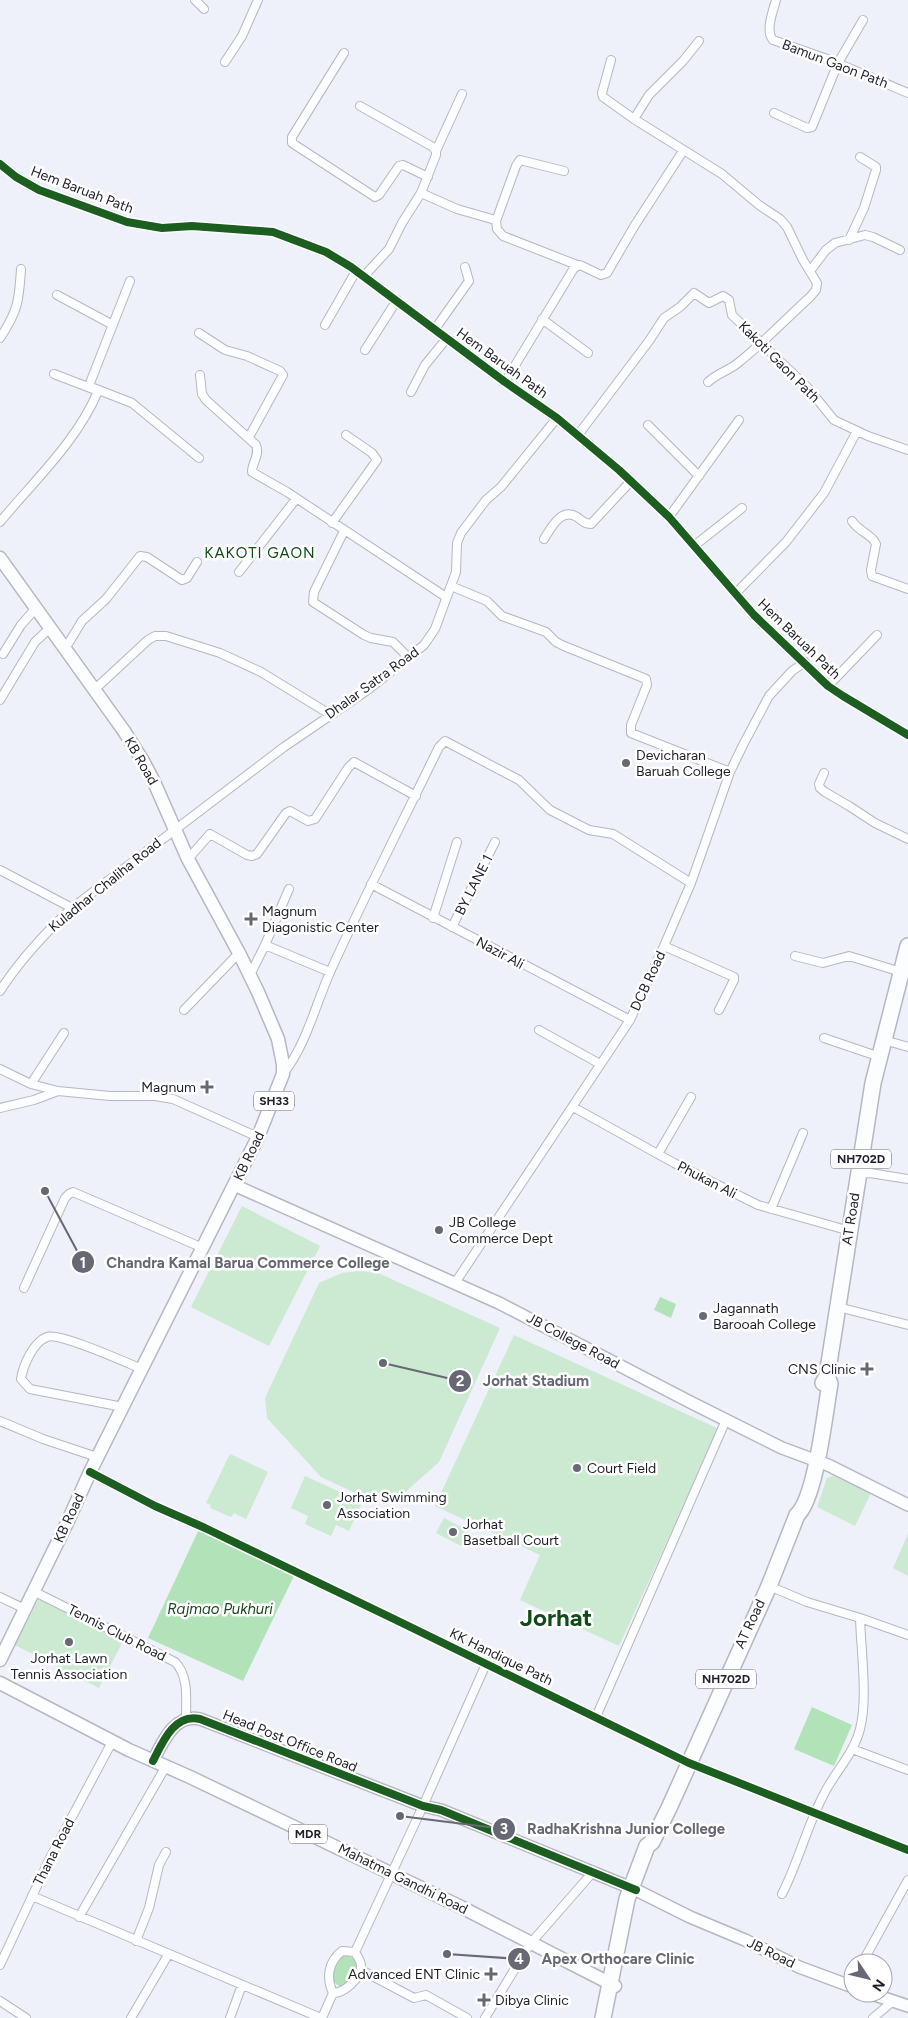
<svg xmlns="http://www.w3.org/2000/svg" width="908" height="2018" font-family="Figtree,sans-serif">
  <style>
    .green { fill: #cce9d2 }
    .water { fill: #b2e3b8 }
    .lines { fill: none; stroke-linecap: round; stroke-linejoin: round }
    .street-casing { stroke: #b5b7c1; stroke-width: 10 }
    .secondary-casing { stroke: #b5b7c1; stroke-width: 14 }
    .primary-casing { stroke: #b5b7c1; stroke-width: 15 }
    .highway-casing { stroke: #b5b7c1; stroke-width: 18 }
    .street { stroke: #fcfdfe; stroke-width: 8 }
    .secondary { stroke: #fcfdfe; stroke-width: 11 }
    .primary { stroke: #fcfdfe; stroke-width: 12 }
    .highway { stroke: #fcfdfe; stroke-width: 15 }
    .cycleway-casing { stroke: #fff; stroke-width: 11 }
    .cycleway { stroke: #1b5e20; stroke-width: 8 }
    .poi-dot { fill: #676873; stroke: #fff; stroke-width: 2 }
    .labels { text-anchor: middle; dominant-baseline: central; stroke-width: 5; stroke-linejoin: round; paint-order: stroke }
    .shield { fill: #fff; stroke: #62626a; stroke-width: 1 }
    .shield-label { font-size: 12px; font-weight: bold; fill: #1e1f2a }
    .street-label { font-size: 14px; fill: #1e1f2a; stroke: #fff }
    .poi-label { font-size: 14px; fill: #1e1f2a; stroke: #fff; text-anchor: start }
    .neighbourhood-label { font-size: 15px; letter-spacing: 1px; fill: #114b19; stroke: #fff }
    .water-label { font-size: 15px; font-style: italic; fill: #19481d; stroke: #fff }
    .town-label { font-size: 24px; font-weight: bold; fill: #114b19; stroke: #fff }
    .leader { fill: none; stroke: #676873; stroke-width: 2 }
    .callout-dot { fill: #676873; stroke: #fff; stroke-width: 2 }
    .mark-label { font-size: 15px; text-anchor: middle; font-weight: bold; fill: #fff }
    .callout-label { font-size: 15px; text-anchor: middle; font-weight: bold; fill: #676873; stroke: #fff; stroke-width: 5; stroke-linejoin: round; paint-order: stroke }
  </style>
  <rect width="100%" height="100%" fill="#eef0fa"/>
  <path class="green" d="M242 1206 320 1246 269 1346 191 1307Z
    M360 1271 378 1273 500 1328 439 1462 402 1495 366 1498 321 1477 267 1418 265 1398 319 1283 342 1273Z
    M514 1335 719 1429 619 1646 520 1600 540 1555 435 1506Z
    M230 1454 268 1472 246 1519 234 1513 231 1517 210 1508 211 1505 206 1503Z
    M305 1476 362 1502 349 1531 336 1525 331 1536 305 1524 308 1516 291 1508Z
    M833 1476 871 1493 855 1526 817 1507 827 1478Z
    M444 1518 469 1531 461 1546 436 1533Z
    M908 1534V1576L893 1568Z
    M40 1597 124 1639 99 1688 15 1645Z"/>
  <path class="water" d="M660 1297 676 1304 671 1318 654 1310Z
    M200 1527 295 1574 243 1681 148 1638Z
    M812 1707 852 1725 834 1766 794 1749Z
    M347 1955 356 1960 359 1964 351 1979 344 1987 339 1986 331 1980C333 1968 335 1959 347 1955Z"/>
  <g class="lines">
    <g class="street-casing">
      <path id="street" d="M195 0 204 9
        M776 0C773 11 765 31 773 40L830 60 908 93
        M344 53 292 137V143L375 197 379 195 399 166 403 165 428 177
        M611 60 602 93 603 97 634 119 722 174 759 205 780 219 787 227 803 260 817 283 816 290 810 297C786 319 763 343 738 363 728 371 718 373 708 382
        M225 62 242 36 258 0
        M360 106 433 147 436 151V155L421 193 402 223 389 249 364 276
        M774 113 807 128 812 127 838 63 863 20
        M634 119 649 95 683 61 699 41
        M436 151 462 94
        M0 164 16 177 39 190 127 222 162 228 192 226 273 232 326 252 351 267 505 382 557 418 619 470 669 517 754 615 828 686 843 696 908 735
        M421 193 457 209 492 219 496 221 497 229 503 236 577 265
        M496 221 516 166 520 160 564 171
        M849 240 864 208 876 170V167L860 157
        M810 271 826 250 835 243 865 235 873 237 900 250
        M130 281 90 383 91 387 132 403 199 458
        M57 295 113 325
        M542 319 588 353
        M325 325 356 271
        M435 329 469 281 465 267
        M199 333 225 350 247 356 280 371 283 375 249 437
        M0 338C18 311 19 301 21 269
        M365 350 397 300
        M54 374 93 389
        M200 375 202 394 206 400 256 445C260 456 252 462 252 472L287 492 446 597
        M505 382 574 268 580 265 601 275 607 273 635 225 683 151
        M411 392 425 365 447 338
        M648 425 699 476
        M578 435 649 341 664 318 680 307 694 293 709 303 723 296 729 300 732 315 808 388 834 420 868 436 908 450
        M669 517 739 420
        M852 521C859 532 872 534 876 544L871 570 872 576 908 589
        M0 522C34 481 78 440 98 391
        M332 523 377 460 372 453 346 435
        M344 531 314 592 313 602 364 635 371 638 393 642 409 658
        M544 539C551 528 561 507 577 517 582 521 585 524 591 524L631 481
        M694 546 742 508
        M239 572 296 499
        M451 586 487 601 502 616 546 632 556 642 564 646 646 679 647 685 631 725V733L730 772
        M735 594 786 542 824 493 857 431
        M65 649 82 621 106 599 140 556 147 557 182 580 187 578 197 562
        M3 654 21 625 36 608
        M828 686 877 635
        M94 690 148 640 155 636H166L220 653 261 672 331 715
        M0 700 35 642 50 628
        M824 773 819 784 820 788 825 792 849 806 875 823 908 839
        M188 859 210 834 247 855 252 856 257 854 286 813 290 811 308 821 315 819 348 768 354 762 416 796
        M0 870 72 908
        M371 884 630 1020
        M433 918 457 842
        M452 927 495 842
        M265 945 330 972
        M664 946 734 977V980L719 1010
        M795 956 823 963 849 956 901 972
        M250 975 265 945 289 889
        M0 991C20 960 45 933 72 908L284 747 369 689 424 645 435 629 456 572 457 543 461 533 486 500 501 487 557 418
        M184 1010 239 953
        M539 1030 600 1064
        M824 1038 880 1057
        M884 1040 908 1047
        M0 1069 31 1084 58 1091 110 1096H155L173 1099 258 1137
        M283 1074C306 1046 316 1003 331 970 365 895 403 821 439 747L445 741 519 780 550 810 589 830 613 834 691 883
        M31 1084 64 1033
        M573 1107 674 1163 758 1205 850 1231
        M0 1108 34 1100 58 1091
        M658 1154 691 1097
        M858 1174 870 1173 908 1179
        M771 1209 803 1133
        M455 1283 630 1020 664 946 691 883 730 772 743 745 769 696 792 671 805 662
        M24 1288 65 1198 69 1194 73 1192 203 1248
        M838 1307 908 1325
        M123 1407 30 1389 21 1379C23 1366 33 1342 47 1337 59 1332 127 1363 142 1369
        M0 1421 43 1439 97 1457
        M90 1472 155 1506 205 1528 396 1620 689 1763 908 1850
        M769 1586 807 1602 860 1618C861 1651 868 1698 860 1729 854 1753 836 1771 825 1792 807 1825 799 1861 782 1894
        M33 1591 175 1662C189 1676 186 1699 186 1718
        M0 1597 25 1609
        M860 1618 908 1635
        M596 1717 726 1420
        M852 1749 908 1770
        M32 1896 321 2018
        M79 1917 166 1766
        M136 1941 149 1908 159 1865 166 1852
        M862 1963 908 1880
        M0 1965 50 1858 112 1742
        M361 1970 414 1998 426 1995 467 2018
        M333 1993C344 1993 360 1979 361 1967 362 1962 357 1956 355 1952
        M0 2001 26 2018
        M131 2018 168 1955
        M230 2018 242 1985
        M322 2018 333 1993C326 1978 328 1962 342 1951L355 1952 423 1806 486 1664
        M485 2018 530 1944 593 1872
        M873 2018 893 2001"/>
    </g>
    <g class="secondary-casing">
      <path id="secondary" d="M234 1185 499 1303 692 1403 782 1448 828 1465 908 1505
        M153 1761C163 1741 175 1713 200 1719L423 1806 441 1810 636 1890 690 1917 745 1940 799 1967 853 1987
        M869 1993 908 2006"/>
    </g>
    <g class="primary-casing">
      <path id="primary" d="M0 558 124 731 143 761 154 782 188 859 239 953 258 992 278 1039 283 1064V1074L258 1137 90 1472 67 1523 0 1660
        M0 1683 129 1750 190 1777 461 1907 615 1986"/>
    </g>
    <g class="highway-casing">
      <path id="highway" d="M823 1383 827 1376 873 1083 908 946
        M603 2018 627 1899 647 1846 652 1842 669 1808 769 1586 797 1515C816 1498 825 1411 830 1384L827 1376"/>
    </g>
    <use href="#street" class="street"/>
    <use href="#secondary" class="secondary"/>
    <use href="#primary" class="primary"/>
    <use href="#highway" class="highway"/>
    <g class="cycleway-casing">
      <path id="cycleway" d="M0 164 16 177 39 190 127 222 162 228 192 226 273 232 326 252 351 267 505 382 557 418 619 470 669 517 754 615 828 686 843 696 908 735
        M90 1472 155 1506 205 1528 396 1620 689 1763 908 1850
        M153 1761C163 1741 175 1713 200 1719L423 1806 441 1810 636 1890"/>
    </g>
    <use href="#cycleway" class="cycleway"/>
  </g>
  <g class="poi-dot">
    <circle cx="626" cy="763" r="5"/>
    <path d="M248.5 911.5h5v5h5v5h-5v5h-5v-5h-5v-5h5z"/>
    <path d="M204.5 1079.5h5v5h5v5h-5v5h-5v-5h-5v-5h5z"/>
    <circle cx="439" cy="1230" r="5"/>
    <circle cx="703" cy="1316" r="5"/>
    <path d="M864.5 1361.5h5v5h5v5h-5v5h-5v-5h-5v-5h5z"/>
    <circle cx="577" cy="1468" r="5"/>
    <circle cx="327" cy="1505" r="5"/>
    <circle cx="453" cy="1532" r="5"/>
    <circle cx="69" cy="1642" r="5"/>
    <path d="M488.5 1966.5h5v5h5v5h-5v5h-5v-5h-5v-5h5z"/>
    <path d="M481.5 1992.5h5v5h5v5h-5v5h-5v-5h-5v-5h5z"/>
  </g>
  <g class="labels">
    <g class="shield">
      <rect x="254" y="1091.5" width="40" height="19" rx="4"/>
      <rect x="831" y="1149.5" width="60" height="19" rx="4"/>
      <rect x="696" y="1669.5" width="60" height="19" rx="4"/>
      <rect x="289" y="1824.5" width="38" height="19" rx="4"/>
    </g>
    <g class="shield-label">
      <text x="274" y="1101">SH33</text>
      <text x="861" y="1159">NH702D</text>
      <text x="726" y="1679">NH702D</text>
      <text x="308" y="1834">MDR</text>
    </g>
    <g class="street-label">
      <text transform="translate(835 64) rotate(21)">Bamun Gaon Path</text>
      <text transform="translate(82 190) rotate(21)">Hem Baruah Path</text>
      <text transform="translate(779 362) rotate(45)">Kakoti Gaon Path</text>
      <text transform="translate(502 363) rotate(36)">Hem Baruah Path</text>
      <text transform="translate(799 639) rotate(44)">Hem Baruah Path</text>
      <text transform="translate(372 683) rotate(-36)">Dhalar Satra Road</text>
      <text transform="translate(141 761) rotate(60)">KB Road</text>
      <text transform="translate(105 885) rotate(-39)">Kuladhar Chaliha Road</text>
      <text transform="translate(474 885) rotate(-63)">BY LANE 1</text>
      <text transform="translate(500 953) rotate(28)">Nazir Ali</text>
      <text transform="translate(648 981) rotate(-65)">DCB Road</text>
      <text transform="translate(249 1156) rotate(-64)">KB Road</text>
      <text transform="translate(707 1180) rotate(27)">Phukan Ali</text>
      <text transform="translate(851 1219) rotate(-81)">AT Road</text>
      <text transform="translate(573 1341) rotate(28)">JB College Road</text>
      <text transform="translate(69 1518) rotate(-65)">KB Road</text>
      <text transform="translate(750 1624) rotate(-65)">AT Road</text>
      <text transform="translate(117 1633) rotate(27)">Tennis Club Road</text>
      <text transform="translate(501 1657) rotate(26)">KK Handique Path</text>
      <text transform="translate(290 1741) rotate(22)">Head Post Office Road</text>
      <text transform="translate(54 1852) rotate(-63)">Thana Road</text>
      <text transform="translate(403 1879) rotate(26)">Mahatma Gandhi Road</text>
      <text transform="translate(771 1953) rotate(26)">JB Road</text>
    </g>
    <g class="poi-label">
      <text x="636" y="755">Devicharan<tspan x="636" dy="16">Baruah College</tspan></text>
      <text x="262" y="911">Magnum<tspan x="262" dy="16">Diagonistic Center</tspan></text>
      <text x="196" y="1087" text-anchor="end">Magnum</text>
      <text x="449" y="1222">JB College<tspan x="449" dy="16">Commerce Dept</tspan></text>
      <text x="713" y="1308">Jagannath<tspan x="713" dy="16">Barooah College</tspan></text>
      <text x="856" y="1369" text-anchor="end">CNS Clinic</text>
      <text x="587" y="1468">Court Field</text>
      <text x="337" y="1497">Jorhat Swimming<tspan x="337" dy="16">Association</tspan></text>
      <text x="463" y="1524">Jorhat<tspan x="463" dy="16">Basetball Court</tspan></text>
      <text x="69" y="1658" text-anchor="middle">Jorhat Lawn<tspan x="69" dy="16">Tennis Association</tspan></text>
      <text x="480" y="1974" text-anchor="end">Advanced ENT Clinic</text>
      <text x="495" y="2000">Dibya Clinic</text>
    </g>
    <g class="neighbourhood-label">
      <text x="260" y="553">KAKOTI GAON</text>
    </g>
    <g class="water-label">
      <text x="220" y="1609">Rajmao Pukhuri</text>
    </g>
    <g class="town-label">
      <text x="556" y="1617">Jorhat</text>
    </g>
  </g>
  <path class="leader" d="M45 1191L83 1262M383 1363L460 1381M400 1816L504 1829M447 1954L519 1959"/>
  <g class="callout-dot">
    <circle cx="45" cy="1191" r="5"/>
    <circle cx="383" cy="1363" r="5"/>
    <circle cx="400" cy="1816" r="5"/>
    <circle cx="447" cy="1954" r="5"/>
    <circle cx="83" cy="1262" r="12"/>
    <circle cx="460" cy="1381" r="12"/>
    <circle cx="504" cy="1829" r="12"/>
    <circle cx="519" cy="1959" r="12"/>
  </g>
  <g class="mark-label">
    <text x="83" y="1268">1</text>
    <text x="460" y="1386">2</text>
    <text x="504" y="1834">3</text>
    <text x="519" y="1964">4</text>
  </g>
  <g class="callout-label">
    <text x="248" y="1268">Chandra Kamal Barua Commerce College</text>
    <text x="536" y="1386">Jorhat Stadium</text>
    <text x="626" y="1834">RadhaKrishna Junior College</text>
    <text x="618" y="1964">Apex Orthocare Clinic</text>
  </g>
  <g transform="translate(868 1978) rotate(125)"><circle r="24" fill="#ffffff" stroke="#a5a5aa"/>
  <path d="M0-4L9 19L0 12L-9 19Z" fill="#676873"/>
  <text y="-8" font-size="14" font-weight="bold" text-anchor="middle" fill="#1e1f2a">N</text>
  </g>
</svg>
